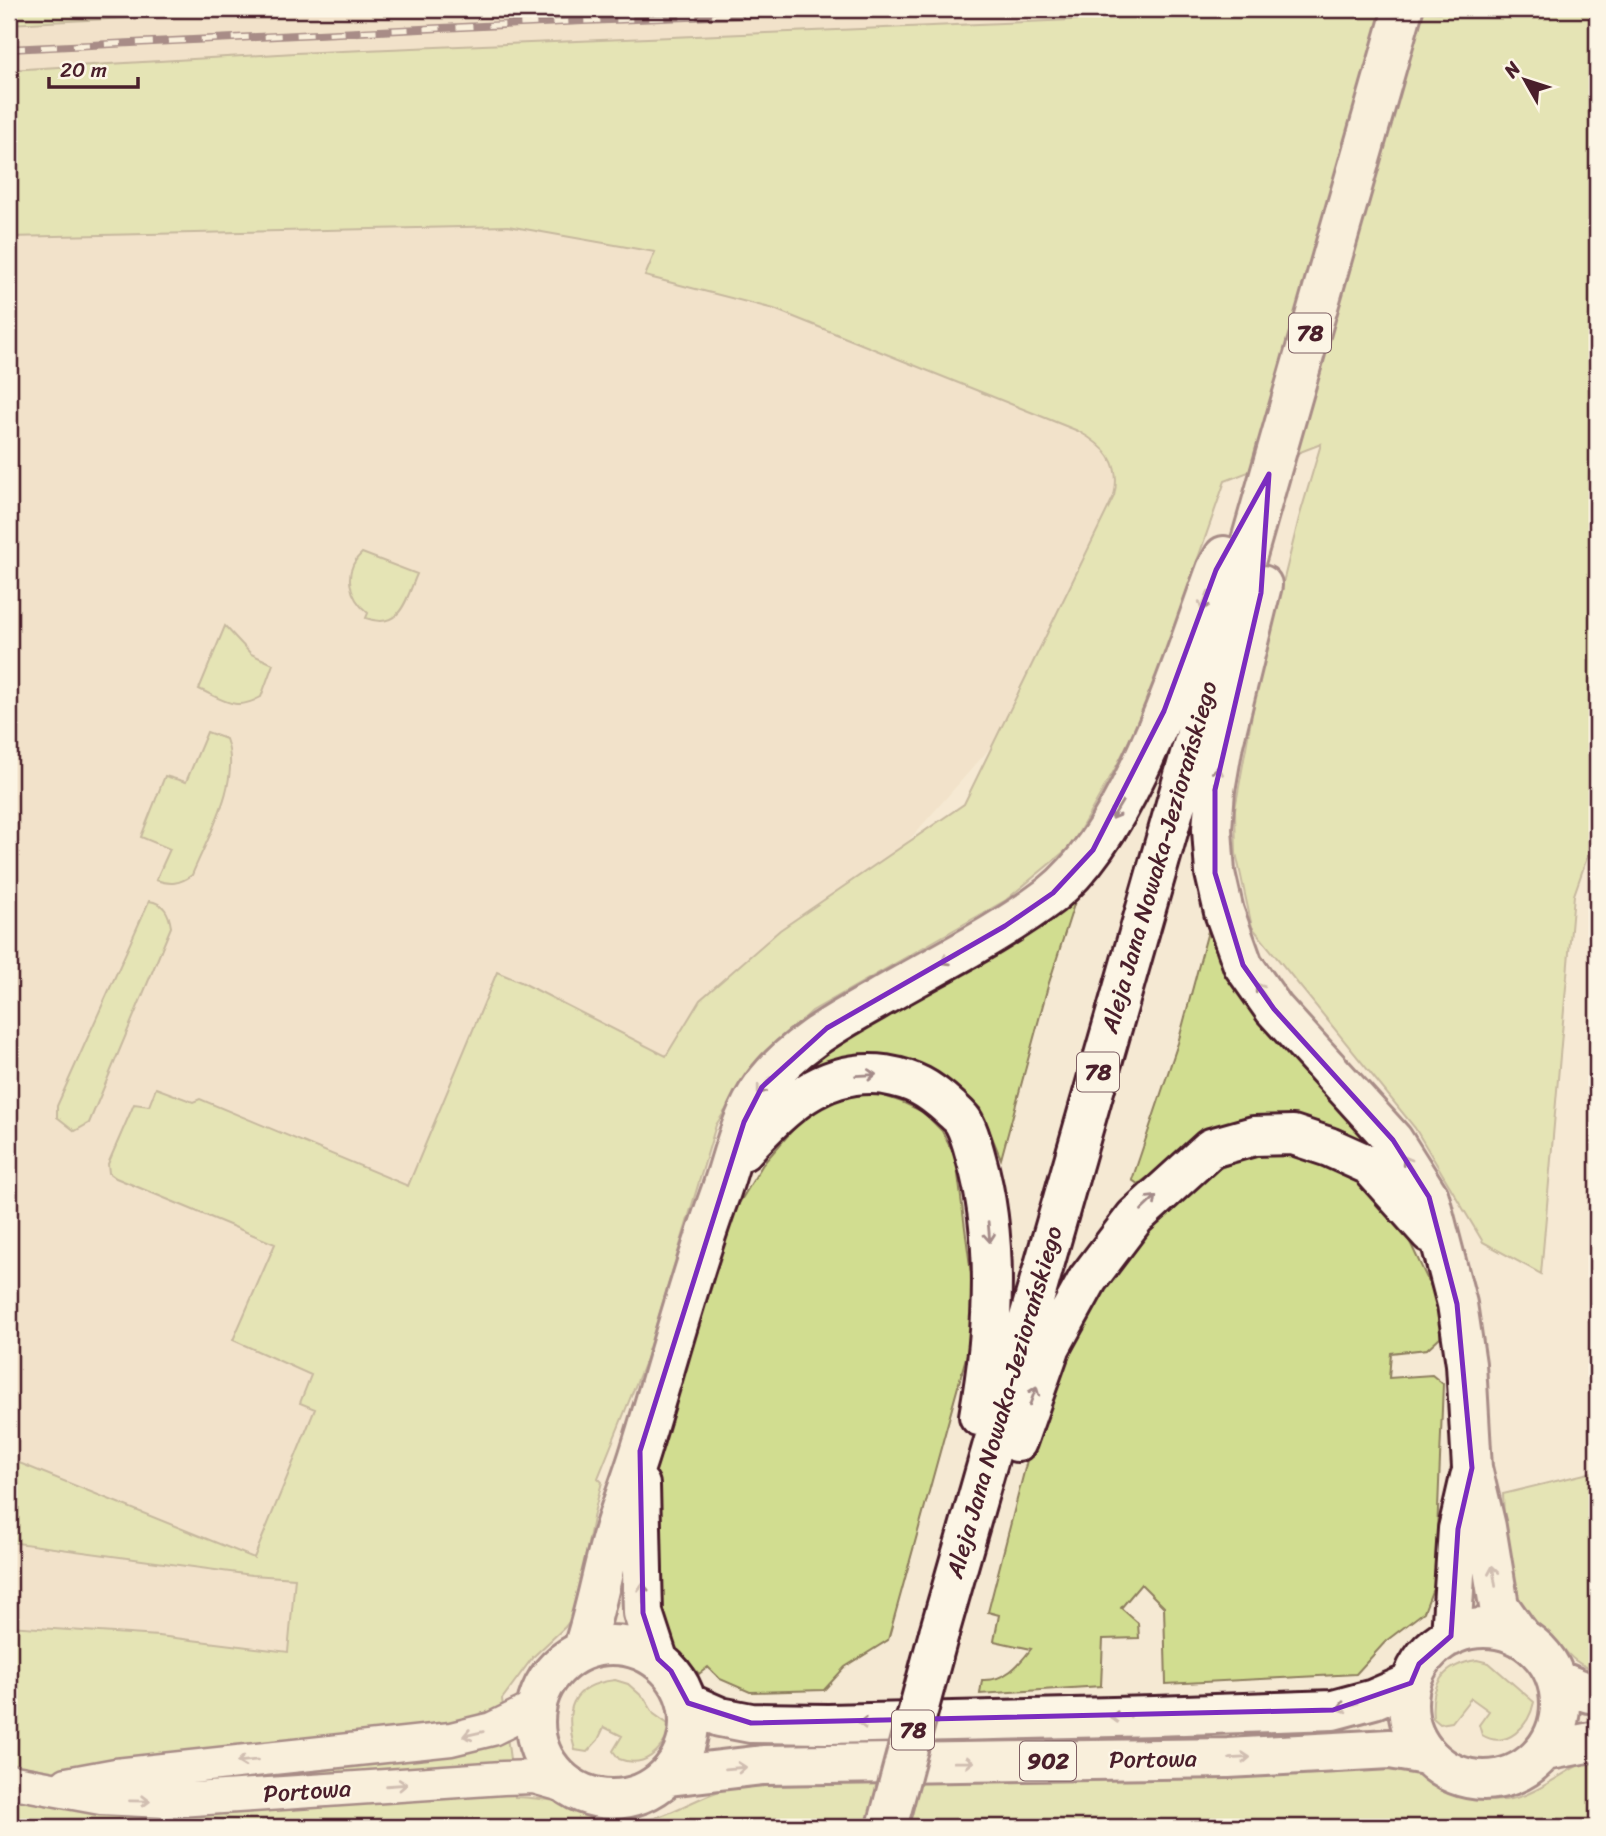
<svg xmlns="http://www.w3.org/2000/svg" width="1606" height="1836" font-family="Sriracha,sans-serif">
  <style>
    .built { fill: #eddabe }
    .green { fill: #d1dd90; stroke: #8e7e5e; stroke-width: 2 }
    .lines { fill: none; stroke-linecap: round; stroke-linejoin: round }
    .minor-casing { stroke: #4a1f2b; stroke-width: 37 }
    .major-casing { stroke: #4a1f2b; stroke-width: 44 }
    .minor { stroke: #fcf5e5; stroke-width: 32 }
    .major { stroke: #fcf5e5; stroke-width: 38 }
    .rail-casing { stroke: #4a1f2b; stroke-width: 8 }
    .rail { stroke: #fcf5e5; stroke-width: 5; stroke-dasharray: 16; stroke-linecap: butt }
    .major-bridge-casing { stroke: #4a1f2b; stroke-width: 44; stroke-linecap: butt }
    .major-bridge { stroke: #fcf5e5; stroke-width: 38 }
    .oneway { stroke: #a38a88 }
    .marked { fill: none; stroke: #7b2cbf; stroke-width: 5; stroke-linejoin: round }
    .labels { text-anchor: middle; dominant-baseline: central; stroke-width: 5; stroke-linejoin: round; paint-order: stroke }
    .shield { fill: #fcf5e5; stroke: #7f5f63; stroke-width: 2 }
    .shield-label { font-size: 23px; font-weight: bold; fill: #4a1f2b }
    .street-label { font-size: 24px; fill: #4a1f2b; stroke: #fcf5e5 }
  </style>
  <rect width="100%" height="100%" fill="#f5e9d3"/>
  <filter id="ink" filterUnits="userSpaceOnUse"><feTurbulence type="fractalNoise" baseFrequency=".0143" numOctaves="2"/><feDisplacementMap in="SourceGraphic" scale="14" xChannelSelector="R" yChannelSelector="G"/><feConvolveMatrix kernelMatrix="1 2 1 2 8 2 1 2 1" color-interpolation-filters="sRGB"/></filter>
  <g filter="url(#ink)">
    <path class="built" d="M307 9H1597V654L1454 13 1357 10 1258 12 295 53 9 70V24Z
      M508 226 655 252 646 277 774 309 1078 431 1096 440 1107 451 1225 481 858 898 288 1652 159 1636 9 1626V237Z"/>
    <path class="green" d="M9 9H307L9 24Z
      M1533 9H1597V829L1574 895 1541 1274 1483 1242 1415 1128 1252 927 1236 853 1235 809 1256 692 1299 518 1321 444 1225 481 1146 707 1116 767 1071 846 1006 900 812 1011 756 1063 716 1125 646 1359 598 1478 602 1482 594 1513 574 1616 565 1627 533 1657 502 1699 515 1797C538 1798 562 1800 585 1808 602 1815 618 1824 637 1822 668 1819 701 1793 735 1787L1100 1775 1398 1769C1410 1772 1423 1774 1434 1779 1441 1782 1447 1787 1453 1790 1480 1803 1508 1805 1536 1790 1557 1779 1575 1765 1597 1756V1827H9V1626L159 1636 288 1652 295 1578 252 1575 9 1542V1460H12L254 1558 315 1409 300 1403 311 1375 233 1340 275 1244 116 1178 109 1173 108 1164 134 1104 149 1106 156 1088 193 1102 200 1099 408 1186 497 972 523 983 666 1056 700 1000 780 930 964 804 1114 496C1122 463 1105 446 1078 431L774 309 645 276 655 252 508 226 9 237V70L295 53 1258 12 1357 10 1454 13Z
      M362 553 417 574C406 599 401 631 366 618L368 613C349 598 342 571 362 553Z
      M225 626 251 654 273 664 261 697C235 712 224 700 199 689Z
      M207 732 226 739C242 781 208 836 192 875 180 884 170 885 156 880L170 849 141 837 165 776 186 782Z
      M1077 895 1048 986 1001 1159 980 1108 934 1072 839 1059 813 1066 800 1073 817 1057Z
      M149 901C164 903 169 913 171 927L89 1123 75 1131 57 1117V1106Z
      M1208 931 1230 976 1371 1135 1364 1142 1315 1121 1265 1117 1219 1127 1138 1184 1132 1180 1178 1043Z
      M872 1092 902 1102 923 1112 942 1131 956 1159 974 1297 968 1350 888 1640 845 1667 824 1690 750 1692 720 1679 708 1667 699 1674 657 1626 652 1548 655 1463 732 1215 763 1164 803 1118 833 1097Z
      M1254 1155 1294 1156 1332 1164 1361 1180 1400 1221 1442 1310 1440 1337 1427 1349 1391 1353 1389 1378 1432 1375 1443 1384 1435 1583 1424 1612 1386 1641 1356 1674 1166 1684 1164 1607 1141 1584 1121 1608 1138 1623 1139 1638 1103 1639 1101 1686 980 1694 982 1680C1005 1681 1018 1666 1031 1649L994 1641 999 1615 988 1612 1033 1437 1099 1292 1179 1196 1220 1168Z
      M1597 1471V1669C1578 1668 1567 1653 1555 1639 1545 1629 1533 1620 1524 1609 1503 1583 1505 1527 1503 1494Z
      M1477 1660 1489 1663 1534 1702C1529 1726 1507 1750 1482 1735L1479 1725 1489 1711 1471 1698 1452 1722 1440 1724 1433 1718C1430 1684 1443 1665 1477 1660Z
      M615 1680 628 1684 645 1699 654 1714 668 1724 672 1730C660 1751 645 1769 619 1759L613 1751 622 1736 604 1727 598 1740 587 1752 575 1750C564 1711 569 1685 615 1680Z"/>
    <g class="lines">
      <g class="minor-casing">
        <path id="minor" d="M9 1781 101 1798 164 1801 503 1778 534 1777 566 1786
          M67 1784 116 1775 451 1739 492 1729 535 1708"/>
      </g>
      <g class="major-casing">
        <path id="major" d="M1262 585 1223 744 1215 790 1212 829 1215 873 1224 912 1243 965 1274 1009 1393 1140 1429 1197 1457 1304 1466 1364 1472 1468 1486 1527 1499 1606 1521 1637
          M743 1151C780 1109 824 1067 885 1075 914 1080 928 1088 950 1108 955 1113 961 1117 964 1123 970 1134 973 1147 976 1158 1000 1241 994 1332 979 1416
          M1017 1442 1051 1346 1088 1279 1135 1217 1211 1148 1254 1136 1293 1135 1329 1147 1369 1165 1430 1233
          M640 1485 643 1613 658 1659
          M1408 1704a76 76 0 1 1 152 0a76 76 0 1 1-152 0Z
          M939 1633 1403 9
          M1451 1636 1458 1529 1470 1477
          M535 1722a77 77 0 1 1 154 0a77 77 0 1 1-154 0Z
          M582 1651C596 1611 602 1570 614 1530 622 1503 633 1476 641 1449 667 1365 689 1280 719 1197 732 1162 739 1119 762 1087 790 1048 835 1023 876 1000 934 966 997 936 1051 895 1131 832 1181 665 1216 570L1224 556
          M1557 1680 1589 1693H1597
          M688 1703 720 1717 751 1723 828 1724 1155 1716 1333 1710 1374 1699 1411 1683
          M1545 1751 1597 1741
          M669 1776 763 1765 1228 1758 1390 1749 1426 1755"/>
      </g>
      <use href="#minor" class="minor"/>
      <use href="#major" class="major"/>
      <g class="rail-casing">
        <path id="rail" d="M9 49 583 21 898 9"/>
      </g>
      <use href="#rail" class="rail"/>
      <g class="major-bridge-casing">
        <path id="major-bridge" d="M887 1827 939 1633"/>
      </g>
      <use href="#major-bridge" class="major-bridge"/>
    </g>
    <defs><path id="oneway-shaft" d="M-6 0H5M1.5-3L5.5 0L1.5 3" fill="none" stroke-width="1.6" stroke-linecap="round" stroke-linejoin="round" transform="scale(1.75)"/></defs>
    <g class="oneway">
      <use href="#oneway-shaft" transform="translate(1205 601) rotate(110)"/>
      <use href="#oneway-shaft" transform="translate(1217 776) rotate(-80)"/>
      <use href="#oneway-shaft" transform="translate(1117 810) rotate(121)"/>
      <use href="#oneway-shaft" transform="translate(950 958) rotate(150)"/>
      <use href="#oneway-shaft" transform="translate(1262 992) rotate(-125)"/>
      <use href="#oneway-shaft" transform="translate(866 1075) rotate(-3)"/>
      <use href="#oneway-shaft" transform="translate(764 1086) rotate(127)"/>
      <use href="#oneway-shaft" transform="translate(1409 1165) rotate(-122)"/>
      <use href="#oneway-shaft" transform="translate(1149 1203) rotate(-44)"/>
      <use href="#oneway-shaft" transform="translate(989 1232) rotate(85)"/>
      <use href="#oneway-shaft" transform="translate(1033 1396) rotate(-70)"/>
      <use href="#oneway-shaft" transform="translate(1494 1576) rotate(-99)"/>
      <use href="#oneway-shaft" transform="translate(643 1593) rotate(-92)"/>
      <use href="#oneway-shaft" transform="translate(1347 1706) rotate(164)"/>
      <use href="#oneway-shaft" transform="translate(1120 1717) rotate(179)"/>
      <use href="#oneway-shaft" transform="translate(868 1723) rotate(179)"/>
      <use href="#oneway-shaft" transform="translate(473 1734) rotate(167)"/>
      <use href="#oneway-shaft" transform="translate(1240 1758) rotate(-3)"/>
      <use href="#oneway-shaft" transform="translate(247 1761) rotate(174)"/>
      <use href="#oneway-shaft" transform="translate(964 1762) rotate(-1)"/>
      <use href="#oneway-shaft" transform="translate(736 1768) rotate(-5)"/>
      <use href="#oneway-shaft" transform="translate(397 1785) rotate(-4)"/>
      <use href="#oneway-shaft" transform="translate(140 1801) rotate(1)"/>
    </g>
  </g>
  <path d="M0 0H1606V1836H0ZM1269 474 1261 593 1215 790V873L1243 965 1274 1009 1393 1140 1429 1197 1457 1304 1472 1468 1458 1529 1451 1636 1419 1664 1411 1683 1333 1710 751 1723 688 1703 671 1671 658 1659 643 1613 640 1451 744 1122 762 1087 827 1028 1005 926 1053 893 1093 850 1164 711 1216 570Z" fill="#f5e9d3" fill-opacity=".55" fill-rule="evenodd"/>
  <path class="marked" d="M1269 474 1261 593 1215 790V873L1243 965 1274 1009 1393 1140 1429 1197 1457 1304 1472 1468 1458 1529 1451 1636 1419 1664 1411 1683 1333 1710 751 1723 688 1703 671 1671 658 1659 643 1613 640 1451 744 1122 762 1087 827 1028 1005 926 1053 893 1093 850 1164 711 1216 570Z"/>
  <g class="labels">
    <g class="shield">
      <rect x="1289" y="313.5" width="42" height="39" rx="5"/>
      <rect x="1077" y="1052.5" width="42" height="39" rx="5"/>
      <rect x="892" y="1710.5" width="42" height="39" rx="5"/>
      <rect x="1020" y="1741.5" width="56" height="39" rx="5"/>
    </g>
    <g class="shield-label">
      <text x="1310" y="333">78</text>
      <text x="1098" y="1072">78</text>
      <text x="913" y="1730">78</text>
      <text x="1048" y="1761">902</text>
    </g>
    <g class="street-label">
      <text transform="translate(1159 857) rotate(-74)">Aleja Jana Nowaka-Jeziorańskiego</text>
      <text transform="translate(1004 1402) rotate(-74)">Aleja Jana Nowaka-Jeziorańskiego</text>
      <text transform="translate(1153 1759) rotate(-1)">Portowa</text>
      <text transform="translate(307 1791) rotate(-4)">Portowa</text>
    </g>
  </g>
  <rect width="1606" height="1836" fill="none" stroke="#fcf5e5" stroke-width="35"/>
  <rect x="18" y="18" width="1571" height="1801" fill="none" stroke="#4a1f2b" stroke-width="2.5" filter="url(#ink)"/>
  <g transform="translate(1525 80) rotate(309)" stroke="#fcf5e5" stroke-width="5" paint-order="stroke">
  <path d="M0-5L12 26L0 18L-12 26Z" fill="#4a1f2b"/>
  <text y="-10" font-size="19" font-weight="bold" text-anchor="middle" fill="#4a1f2b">N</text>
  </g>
  <path d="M49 77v10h89v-10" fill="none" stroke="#4a1f2b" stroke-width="3.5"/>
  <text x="60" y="77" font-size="21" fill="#4a1f2b" stroke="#fcf5e5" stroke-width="5" paint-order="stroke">20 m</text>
</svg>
